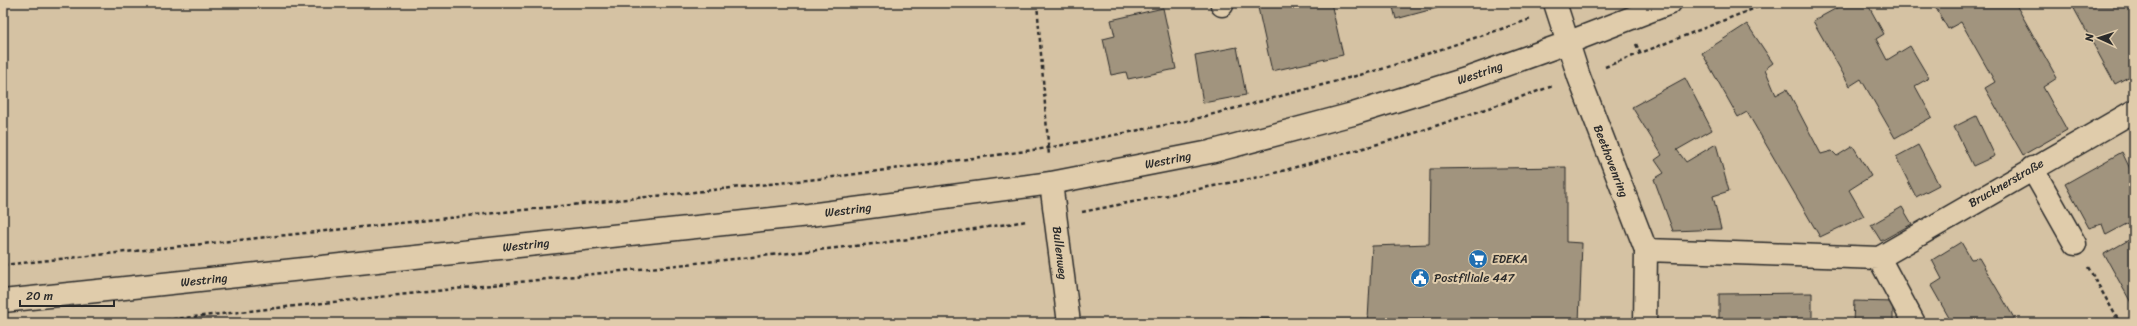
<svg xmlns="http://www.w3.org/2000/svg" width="2137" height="326" font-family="Sriracha,sans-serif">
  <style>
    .building { fill: #a1947e; stroke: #2b2b2b }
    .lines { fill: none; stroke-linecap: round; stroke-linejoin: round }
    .minor-casing { stroke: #2b2b2b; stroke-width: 25 }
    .path { stroke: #2b2b2b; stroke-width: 2.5; stroke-dasharray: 4 3; stroke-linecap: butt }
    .minor { stroke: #e0ccab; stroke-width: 22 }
    .labels { text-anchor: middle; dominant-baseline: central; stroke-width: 4; stroke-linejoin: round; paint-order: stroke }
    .street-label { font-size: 12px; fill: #2b2b2b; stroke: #e0ccab }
    .poi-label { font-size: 12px; fill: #2b2b2b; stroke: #e0ccab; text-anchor: start }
  </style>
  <rect width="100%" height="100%" fill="#d5c2a3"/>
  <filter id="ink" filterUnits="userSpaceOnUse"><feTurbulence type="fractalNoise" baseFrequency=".025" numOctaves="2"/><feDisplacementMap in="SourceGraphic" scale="8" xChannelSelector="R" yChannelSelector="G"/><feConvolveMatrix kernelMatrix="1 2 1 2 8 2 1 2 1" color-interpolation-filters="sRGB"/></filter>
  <g filter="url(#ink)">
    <path class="building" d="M1257 3H1331L1343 55 1272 71Z
      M1392 3H1436L1437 8 1396 19Z
      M1846 3H1867L1884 34 1876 39 1887 60 1910 46 1929 78 1915 86 1932 117 1895 138 1861 79 1850 86 1813 21Z
      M1933 3H2015L2057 78 2043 87 2067 130 2023 155 1985 88 1995 82 1961 22 1948 29Z
      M2071 3H2134V74L2115 84Z
      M1163 8 1176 69 1128 79 1126 72 1111 75 1103 39 1115 36 1111 20Z
      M1747 24 1773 63 1765 69 1776 95 1787 89 1821 154 1832 151 1837 156 1853 146 1871 176 1849 190 1864 216 1820 237 1747 112 1738 117 1702 53Z
      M1237 47 1246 95 1203 103 1195 55Z
      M1685 78 1712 130 1677 150 1686 162 1716 144 1729 191 1713 196 1721 229 1673 231 1654 179 1664 173 1655 160 1662 155 1632 107Z
      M1976 116 1995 156 1973 166 1954 127Z
      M1918 145 1939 185 1916 197 1896 157Z
      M2122 152 2134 177V220L2106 235 2102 224 2089 228 2065 184Z
      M1566 167V242L1582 243 1579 323H1239V318L1368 320 1372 246 1429 244 1430 169Z
      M1902 207 1912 224 1881 241 1871 225Z
      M2134 220V230L2130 222Z
      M2134 237V308L2104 254Z
      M1961 242 1971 259 1979 258 2017 323H1952L1931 286 1942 279 1932 260Z
      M1812 293V323H1719V294Z
      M1854 301 1893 302V323H1853Z"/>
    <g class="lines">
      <g class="minor-casing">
        <path id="minor" d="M1222 3V5
          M1555 3 1579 77 1646 250 1645 323
          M2032 168 2075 244
          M1051 183 1069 323
          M1646 250 1879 258 2134 111
          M1879 258 1914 323
          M3 301 809 215 1051 183 1210 152 1353 114 1466 79 1567 43 1670 3"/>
      </g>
      <path class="path" d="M1037 3 1049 156
        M1636 44 1640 53
        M1605 67 1768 3
        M1082 212 1264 176 1403 137 1553 86
        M3 265 826 178 1048 148 1191 120 1382 69 1531 19
        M2088 267 2120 323
        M138 323 882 243 1027 221"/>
      <use href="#minor" class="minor"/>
    </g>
  </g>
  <defs>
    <g id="supermarket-disc" transform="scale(1)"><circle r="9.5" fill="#1f6fb2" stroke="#e0ccab"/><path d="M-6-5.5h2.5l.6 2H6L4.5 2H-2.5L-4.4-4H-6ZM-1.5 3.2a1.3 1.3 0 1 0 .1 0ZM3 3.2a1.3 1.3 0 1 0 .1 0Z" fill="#fff"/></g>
    <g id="civic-disc" transform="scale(1)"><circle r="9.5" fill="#1f6fb2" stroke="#e0ccab"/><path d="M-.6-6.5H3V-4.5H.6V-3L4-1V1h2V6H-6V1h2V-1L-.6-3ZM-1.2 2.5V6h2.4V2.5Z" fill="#fff"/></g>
  </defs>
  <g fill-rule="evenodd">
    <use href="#supermarket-disc" x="1478" y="259"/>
    <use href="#civic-disc" x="1420" y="278"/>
  </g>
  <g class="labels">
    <g class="street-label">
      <text transform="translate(1480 73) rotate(-19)">Westring</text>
      <text transform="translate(1168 160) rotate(-11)">Westring</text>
      <text transform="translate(1611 161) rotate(69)">Beethovenring</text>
      <text transform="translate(2006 183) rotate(-30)">Brucknerstraße</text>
      <text transform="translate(848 210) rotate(-7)">Westring</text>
      <text transform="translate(526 245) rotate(-6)">Westring</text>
      <text transform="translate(1060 253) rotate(83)">Bullenweg</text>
      <text transform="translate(204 280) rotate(-6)">Westring</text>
    </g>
    <g class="poi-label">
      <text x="1492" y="259">EDEKA</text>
      <text x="1434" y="278">Postfiliale 447</text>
    </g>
  </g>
  <rect width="2137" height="326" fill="none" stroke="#e0ccab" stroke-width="16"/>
  <rect x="8" y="8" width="2121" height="310" fill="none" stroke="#2b2b2b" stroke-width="1.5" filter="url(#ink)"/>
  <g transform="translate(2099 38) rotate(273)" stroke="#e0ccab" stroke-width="3" paint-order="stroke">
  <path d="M0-3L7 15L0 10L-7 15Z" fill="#2b2b2b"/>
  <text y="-6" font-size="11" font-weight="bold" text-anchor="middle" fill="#2b2b2b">N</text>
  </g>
  <path d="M20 300v6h94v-6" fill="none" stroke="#2b2b2b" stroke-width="2"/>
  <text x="26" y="300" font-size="12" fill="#2b2b2b" stroke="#e0ccab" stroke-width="3" paint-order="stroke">20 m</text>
</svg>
